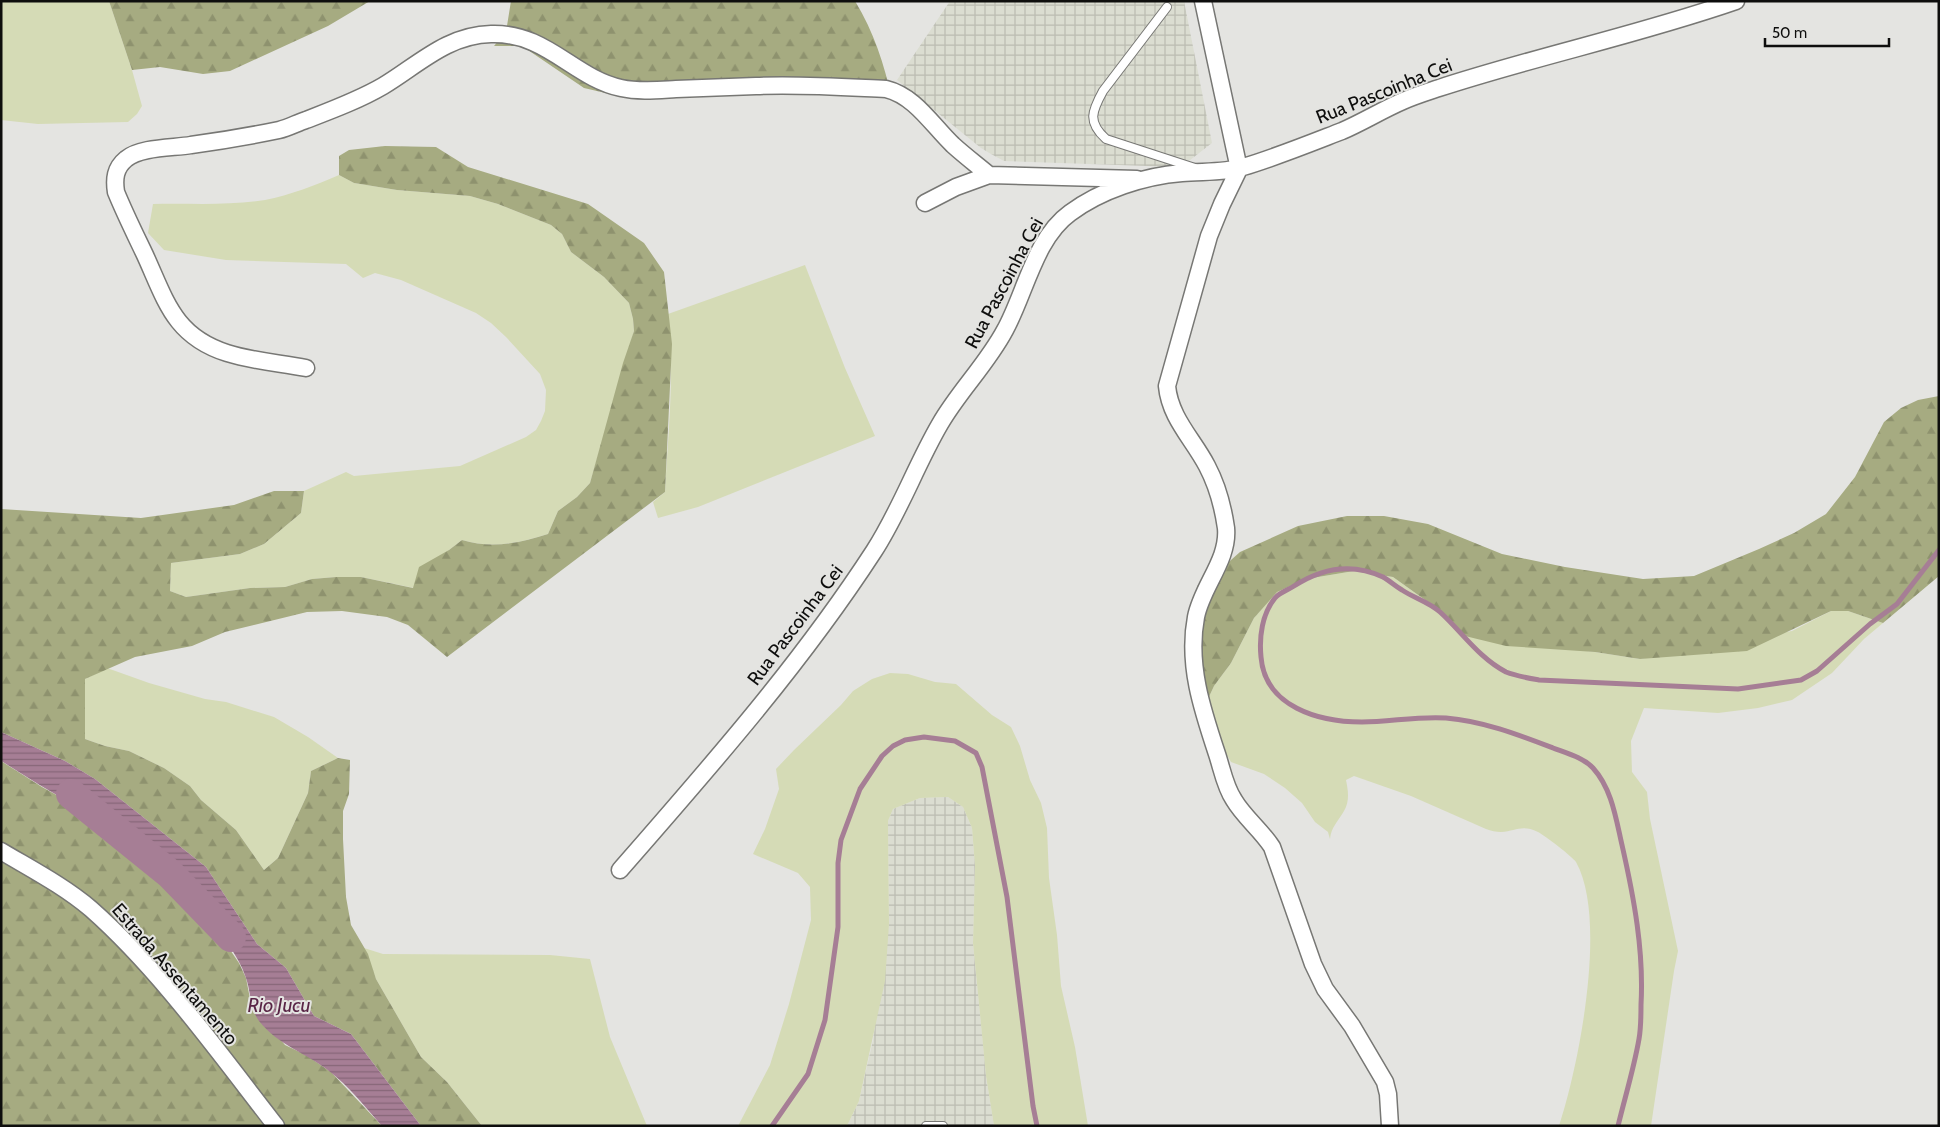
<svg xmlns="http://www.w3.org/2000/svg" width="1940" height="1127" font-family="Cabin,sans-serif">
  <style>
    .industrial { fill: url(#industrial-grid) }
    .green { fill: #d5dbb6 }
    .forest { fill: url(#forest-firs) }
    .water { fill: url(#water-rules) }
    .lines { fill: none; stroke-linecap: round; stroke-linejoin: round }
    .stream { stroke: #a67e95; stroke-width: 5 }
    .river { stroke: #a67e95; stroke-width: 30 }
    .service-casing { stroke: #777774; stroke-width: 10 }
    .minor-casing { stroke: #777774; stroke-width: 19 }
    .service { stroke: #fff; stroke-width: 8 }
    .minor { stroke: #fff; stroke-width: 16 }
    .labels { text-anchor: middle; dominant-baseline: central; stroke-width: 4; stroke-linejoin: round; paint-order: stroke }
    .street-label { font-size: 19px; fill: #0e0e0d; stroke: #e4e4e1 }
    .water-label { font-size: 20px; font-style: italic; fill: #592546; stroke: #e4e4e1 }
  </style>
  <defs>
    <pattern id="industrial-grid" width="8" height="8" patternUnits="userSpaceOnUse" patternTransform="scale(1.25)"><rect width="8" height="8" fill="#dbddd1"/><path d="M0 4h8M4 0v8" fill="none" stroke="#bbbcb2"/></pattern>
    <pattern id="forest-firs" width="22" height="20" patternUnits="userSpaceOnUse" patternTransform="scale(1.25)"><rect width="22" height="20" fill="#a6ab81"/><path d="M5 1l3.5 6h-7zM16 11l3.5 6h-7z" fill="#8e926e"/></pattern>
    <pattern id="water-rules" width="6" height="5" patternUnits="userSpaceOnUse" patternTransform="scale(1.25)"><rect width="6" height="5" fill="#a67e95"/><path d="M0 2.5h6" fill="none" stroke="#866678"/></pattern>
  </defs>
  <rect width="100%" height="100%" fill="#e4e4e1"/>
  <path class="industrial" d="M950 1H1184L1212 143 1185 164 1177 167 1004 161 991 154 981 148 897 80Z
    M948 797 963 807 972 828 975 866 973 943 986 1076 994 1126H847L859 1101 873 1040 889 924 888 821 893 809 920 798Z"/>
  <path class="green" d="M1 1H109L132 70 142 106 137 114 128 122 38 124 1 120Z
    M339 175 354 183 397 190 470 196 498 204 551 225 562 234 571 252 604 277 629 303 633 319 634 331 590 483 577 497 558 511 548 534C519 543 493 549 462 540L449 550 414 588 361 577H336L312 579 285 587 250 588 186 597 170 591 171 563 240 554 264 544 301 513 304 491 346 472 354 476 460 466 526 437 536 430 541 421 545 411 546 390 540 374 506 337 491 323 476 313 401 280 375 273 363 278 346 264 226 260 164 250 148 233 153 204C190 203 229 206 265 200 290 195 316 185 339 175Z
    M805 265 845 368 875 436 698 507 658 518 653 502 665 492C668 433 675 373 668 314Z
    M1354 571 1393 577 1442 612 1465 636 1595 652 1640 659 1792 631 1831 611H1848L1883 623 1864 639 1832 673 1792 700 1758 708 1718 713 1644 708 1631 741 1632 772 1647 792 1650 819 1678 951 1674 971 1651 1126H1559C1579 1065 1608 919 1576 862 1573 857 1544 835 1538 832 1522 824 1516 831 1501 832 1496 832 1491 831 1486 829L1411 796 1354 776 1346 780C1348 790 1350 801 1344 811 1339 820 1331 827 1330 839L1328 832 1315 822 1302 803 1285 788 1264 774 1231 762 1224 750 1207 701 1214 686 1231 663 1254 618 1277 591 1306 579Z
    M107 668 149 683 205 699 226 702 274 717 308 737 338 758 311 771 308 793 278 858 264 870 236 830 201 800 190 786 164 768 129 751 105 746 85 739V679Z
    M890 673 908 674 935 682 956 684 992 715 1011 727 1020 746 1030 780 1041 803 1047 828 1049 878 1057 935 1061 986 1075 1047 1088 1126H994L986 1076 973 943 975 866 972 828 963 807 948 797 920 798 893 809 888 821 889 924 885 981 859 1101 847 1126H738L770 1065 789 1004 811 920 810 887 798 873 753 854 765 829 779 789 776 769 794 750 841 705 853 691 872 679Z
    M364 948 383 954 550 955 590 959 610 1037 647 1126H482L447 1082 421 1057 376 979Z"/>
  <path class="forest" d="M109 1H370L328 26 230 71 203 74 160 67 132 70Z
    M511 1H855C874 32 884 64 892 99L861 92 765 90 662 98H627L584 88 522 46H494L506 32Z
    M385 146 436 147 468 167 588 204 644 243 664 272 672 344 665 492 447 657 408 625 387 617 342 611 307 612 225 632 192 646 135 657 85 679V739L105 746 129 751 164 768 190 786 201 800 236 830 264 870 278 858 308 793 311 771 338 758 350 760 349 794 343 811V839L346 897 351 925 368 954 376 979 421 1057 447 1082 482 1126H421L351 1034 314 1016 286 968 257 944 206 867 95 779 65 761 1 732V509L141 518 234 505 274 491H304L301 513 264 544 240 554 171 563 170 591 186 597 250 588 285 587 312 579 336 577H361L413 588 419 567 449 550 462 540C492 549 520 543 548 534L558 511 577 497 590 483 623 363 634 331 633 319 629 303 604 277 571 252 562 234 551 225 498 204 470 196 397 190 354 183 339 175V156L349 150Z
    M1939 396V576L1883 623 1848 611H1831L1747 651 1640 659 1595 652 1506 646 1465 636 1442 612 1393 577 1354 571 1306 579 1277 592 1254 618 1231 663 1214 686 1207 701H1205L1197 586 1222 568 1240 552 1298 526 1347 516H1384L1428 524 1502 554 1565 567 1643 579 1694 576 1759 549 1794 533 1826 514 1855 477 1884 422 1901 408 1918 400Z
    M1 761 42 787 118 829 163 858 187 881 203 910 239 963 246 978 251 1004 285 1045 306 1055 331 1072 382 1126H1Z"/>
  <path class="water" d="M1 732 65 761 95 779 206 867 257 944 286 968 314 1016 351 1034 421 1126H382C365 1107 349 1086 329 1071 305 1052 279 1046 259 1021 250 1009 251 992 246 978 238 953 218 932 204 911 198 901 194 890 187 881 161 849 114 827 78 807 52 793 28 778 3 762L1 761Z"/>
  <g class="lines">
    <path class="stream" d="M772 1126 808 1074 825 1020 838 927V863L841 840 860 789 882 756 893 746 905 740 924 737 955 741 976 753 982 767 1007 897 1033 1106 1037 1126
      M1618 1126C1625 1097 1634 1068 1639 1039 1641 1028 1641 1016 1641 1005 1644 951 1634 898 1622 845 1616 819 1612 789 1593 768 1584 758 1566 753 1553 748 1519 735 1483 721 1446 718 1417 716 1390 722 1362 722 1319 722 1265 707 1261 657 1259 637 1262 614 1275 598 1279 593 1288 590 1294 586 1322 568 1351 562 1383 577 1390 581 1395 586 1402 590 1414 598 1429 602 1440 612 1462 632 1479 658 1506 672 1516 676 1528 678 1539 680L1738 689 1801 680 1817 671 1870 624 1897 604 1939 550"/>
    <path class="river" d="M71 794 170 874 231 937"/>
    <g class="service-casing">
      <path id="service" d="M1167 7 1103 91C1092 111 1087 122 1106 139L1195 168
        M926 1126H943"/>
    </g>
    <g class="minor-casing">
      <path id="minor" d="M1203 1 1239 169 1222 204 1209 236 1167 386C1170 418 1193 439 1207 466 1217 485 1223 507 1226 528 1229 560 1202 586 1196 617 1187 664 1202 709 1217 754 1222 769 1225 787 1234 800 1244 817 1261 830 1272 847L1313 964 1325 989 1352 1026 1385 1082 1388 1094 1390 1126
        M925 203 956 187 989 175 1137 179
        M306 368C280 363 252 361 227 353 174 336 166 301 145 255 135 234 125 214 116 192 114 179 115 168 126 159 140 147 173 148 191 145 220 141 250 136 279 130 288 128 297 123 306 120 332 110 359 100 383 86 418 65 447 35 491 34 546 32 574 78 621 88 639 92 658 90 676 89 703 88 729 87 756 86 799 84 843 87 886 89 915 96 932 125 953 145 964 155 977 165 989 175
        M1 851C31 869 64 886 91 909 160 970 219 1053 276 1126
        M620 870C709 768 800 665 874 551 900 511 916 465 940 424 959 391 987 364 1005 330 1025 294 1035 238 1070 213 1101 190 1144 176 1182 173 1202 171 1224 173 1243 167 1274 158 1311 143 1342 131 1363 122 1382 110 1403 101 1414 96 1427 92 1439 88 1537 56 1638 35 1736 1"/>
    </g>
    <use href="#service" class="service"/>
    <use href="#minor" class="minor"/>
  </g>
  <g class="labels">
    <g class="street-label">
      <text transform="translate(1384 91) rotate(-22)">Rua Pascoinha Cei</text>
      <text transform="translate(1004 283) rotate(-62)">Rua Pascoinha Cei</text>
      <text transform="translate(795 625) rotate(-53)">Rua Pascoinha Cei</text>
      <text transform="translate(175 974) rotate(49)">Estrada Assentamento</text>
    </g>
    <g class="water-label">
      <text x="279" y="1005">Rio Jucu</text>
    </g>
  </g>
  <rect width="1940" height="1127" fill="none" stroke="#0e0e0d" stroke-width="5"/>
  <path d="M1765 38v8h124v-8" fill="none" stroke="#0e0e0d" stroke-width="2.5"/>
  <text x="1772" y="38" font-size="15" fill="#0e0e0d" stroke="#e4e4e1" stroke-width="4" paint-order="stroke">50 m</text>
</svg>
